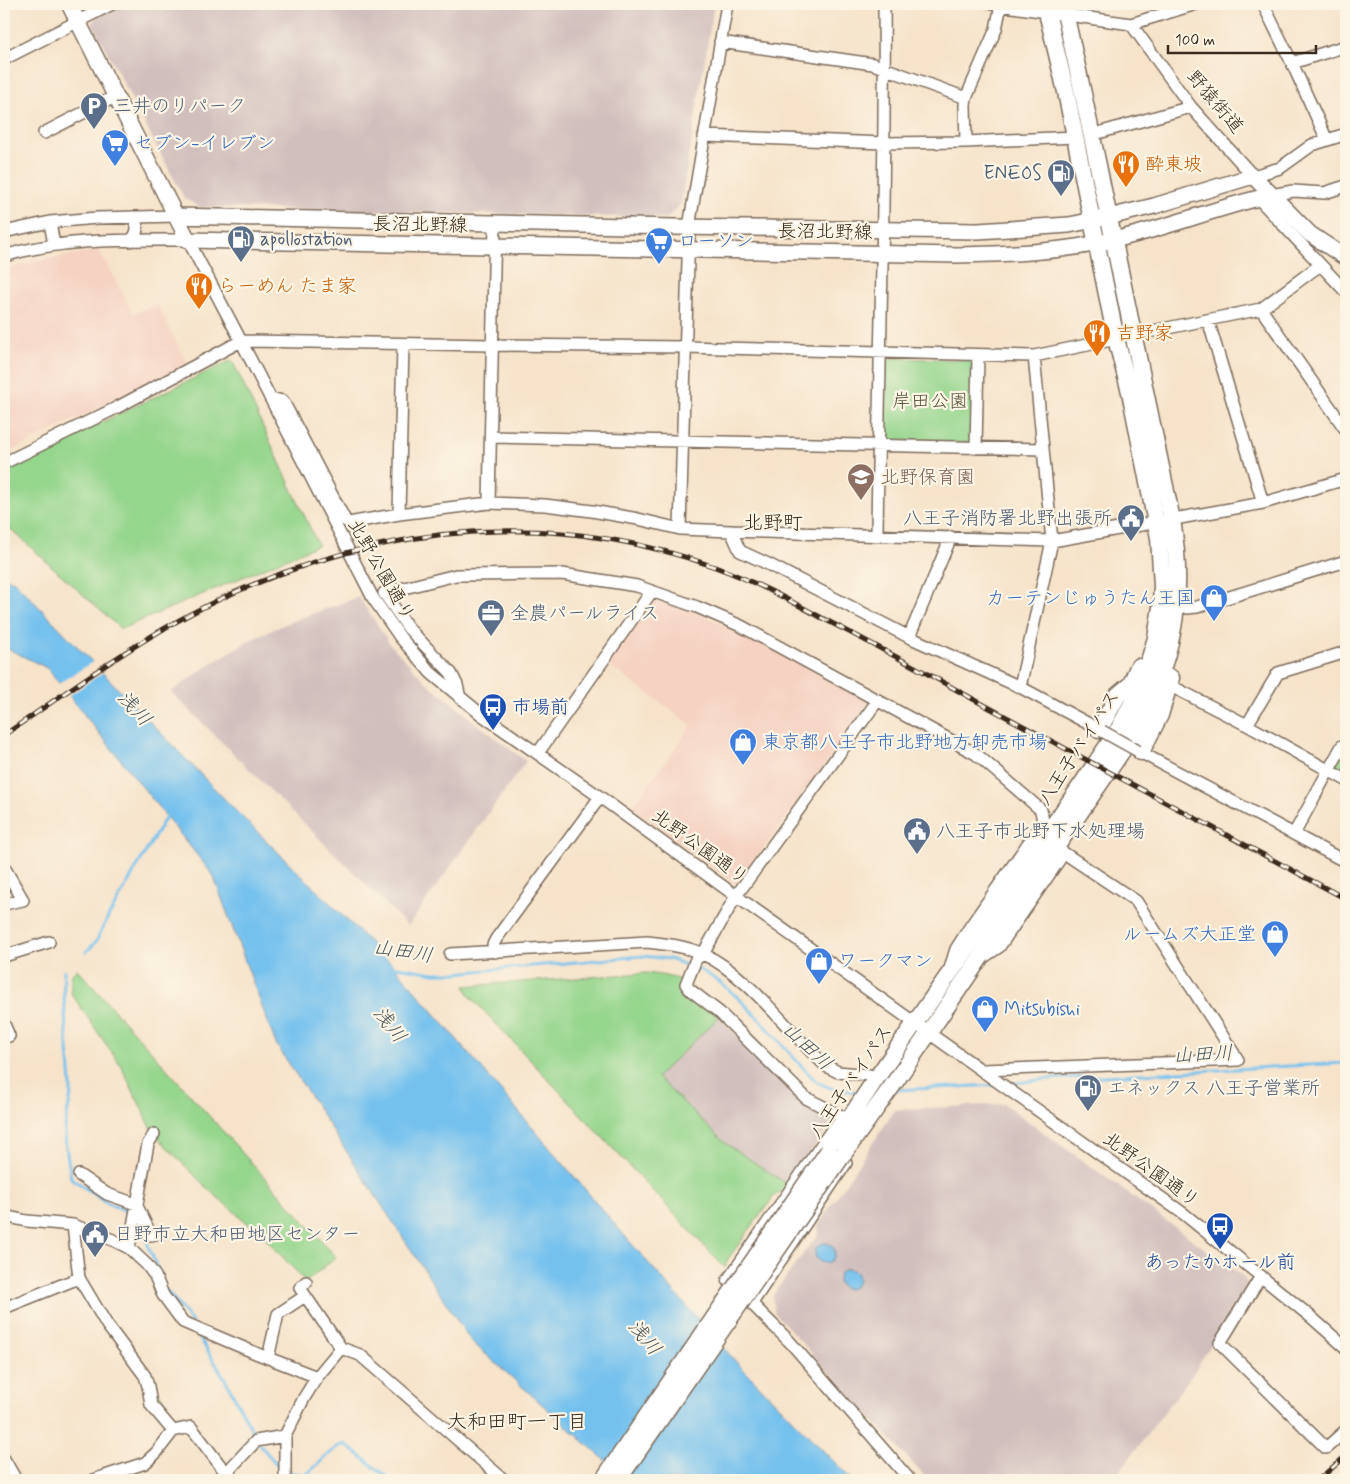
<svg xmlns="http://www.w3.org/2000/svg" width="1350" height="1484" font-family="Mynerve,'Klee One',sans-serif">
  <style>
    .built { fill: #f5d2c2 }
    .industrial { fill: #d1bfbd }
    .green { fill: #95d68d; stroke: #688056 }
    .water { fill: #74c1ee; stroke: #587686 }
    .pier { fill: #f6e3ca }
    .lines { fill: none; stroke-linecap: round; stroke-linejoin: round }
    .stream { stroke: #74c1ee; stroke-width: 3 }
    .minor-casing { stroke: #7c6b5a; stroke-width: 14 }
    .major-casing { stroke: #7c6b5a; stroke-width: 18 }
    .highway-casing { stroke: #7c6b5a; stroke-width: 19 }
    .minor { stroke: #fff; stroke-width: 11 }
    .major { stroke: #fff; stroke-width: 15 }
    .highway { stroke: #fff; stroke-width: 16 }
    .rail-casing { stroke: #3b2a1e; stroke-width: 5 }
    .rail { stroke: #fcf5e5; stroke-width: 3; stroke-dasharray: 9; stroke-linecap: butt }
    .minor-bridge-casing { stroke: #7c6b5a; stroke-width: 14; stroke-linecap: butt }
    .highway-bridge-casing { stroke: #7c6b5a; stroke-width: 19; stroke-linecap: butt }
    .minor-bridge { stroke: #fff; stroke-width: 11 }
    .highway-bridge { stroke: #fff; stroke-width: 16 }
    .labels { text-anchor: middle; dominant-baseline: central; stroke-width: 4.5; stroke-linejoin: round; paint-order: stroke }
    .street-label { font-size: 19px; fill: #3b2a1e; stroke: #fcf5e5 }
    .service-label { font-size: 19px; fill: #4e5e75; stroke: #fcf5e5; text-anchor: start }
    .shop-label { font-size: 19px; fill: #366cbe; stroke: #fcf5e5; text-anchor: start }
    .food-label { font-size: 19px; fill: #c56008; stroke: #fcf5e5; text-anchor: start }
    .park-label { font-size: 19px; fill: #52553a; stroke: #fcf5e5 }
    .education-label { font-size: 19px; fill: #785e54; stroke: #fcf5e5; text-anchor: start }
    .transit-label { font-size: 19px; fill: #164399; stroke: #fcf5e5; text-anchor: start }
    .neighbourhood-label { font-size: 20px; fill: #3b2a1e; stroke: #fcf5e5 }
    .water-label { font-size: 20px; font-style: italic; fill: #4c575c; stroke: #fcf5e5 }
  </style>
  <rect width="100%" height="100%" fill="#fcf5e5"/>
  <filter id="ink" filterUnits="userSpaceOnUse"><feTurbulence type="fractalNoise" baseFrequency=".02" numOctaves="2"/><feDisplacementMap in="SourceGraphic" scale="10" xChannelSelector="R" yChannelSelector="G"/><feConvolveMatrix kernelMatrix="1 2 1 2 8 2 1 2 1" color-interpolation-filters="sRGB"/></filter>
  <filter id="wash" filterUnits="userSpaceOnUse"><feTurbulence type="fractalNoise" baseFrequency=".0096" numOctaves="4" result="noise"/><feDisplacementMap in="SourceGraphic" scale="20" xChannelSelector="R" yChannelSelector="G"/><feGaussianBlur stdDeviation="1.12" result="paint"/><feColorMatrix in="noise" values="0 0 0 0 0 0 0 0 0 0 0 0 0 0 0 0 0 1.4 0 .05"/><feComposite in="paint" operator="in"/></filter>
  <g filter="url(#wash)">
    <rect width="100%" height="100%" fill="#f6e3ca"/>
    <path class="built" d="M99 250 133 314 157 304 188 365 4 454V270L42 260Z
      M664 600 741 631 870 702 737 885 632 807 692 725 607 664 651 601Z"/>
    <path class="industrial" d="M123 4H714L681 203 667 218 199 207 184 198 92 23 96 17Z
      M359 597 390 644 425 681 476 723 526 761 408 926 171 692 212 663 250 640 290 622Z
      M719 1017 807 1106 829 1116 831 1123 787 1184 725 1143 656 1077Z
      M1004 1104 1244 1277 1248 1286 1192 1375 1113 1480H928L774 1312 773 1295 819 1233 818 1225 895 1110Z"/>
    <path class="green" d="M893 358 973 360V439L970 443 889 440 885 438 886 363Z
      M232 360 318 545 121 629 4 523V469Z
      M1346 746V776L1337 770 1335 767Z
      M77 969 336 1257 306 1282 266 1239 209 1190 154 1134 121 1066 71 993V975Z
      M646 973 666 976 682 980 678 990 691 996 719 1017 657 1077 725 1143 787 1184 782 1191 774 1196 728 1259 725 1268 470 996 465 986Z
      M155 1388 168 1404 160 1411 150 1392Z"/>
    <path class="water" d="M4 577 14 581 237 812 395 967 636 1249 737 1363 852 1480H627L471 1341 276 1044 213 875 47 668 4 647Z
      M815 1253a10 10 0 1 1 20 0a10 10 0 1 1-20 0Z
      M838 1279a10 10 0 1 1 20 0a10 10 0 1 1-20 0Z"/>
    <path class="pier" d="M94 661 105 671 67 697 57 685Z"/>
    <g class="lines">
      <path class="stream" d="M86 952 96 942 107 919 167 815
        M391 966 434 973H455L643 956 669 959 690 966
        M696 968C742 989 780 1047 817 1082 832 1090 845 1092 862 1091
        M64 970C62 1009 69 1047 71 1086 72 1100 66 1113 65 1128 64 1144 69 1162 71 1178L107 1203 128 1212
        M1008 1084 1047 1079 1346 1063
        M895 1090 996 1085
        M139 1222 160 1275
        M166 1290 192 1322
        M196 1332 225 1379 256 1438
        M259 1444 280 1468
        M288 1472 306 1475 337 1447 345 1444 391 1480"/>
    </g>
  </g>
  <g filter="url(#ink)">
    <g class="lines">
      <g class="minor-casing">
        <path id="minor" d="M992 4 1131 24 1191 107 1253 176 1280 168 1312 145 1346 134
          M1263 4 1292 63 1327 140
          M1131 24 1196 4
          M720 42 873 64 966 98
          M4 59 112 4
          M1292 63 1346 46
          M44 133 116 96
          M1091 135 1191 107
          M704 136 884 143 966 142 1075 137
          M966 142 965 105 966 98 996 29 1001 5
          M1271 195 1293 191 1324 193 1346 186
          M1258 198 1346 292
          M50 222 54 245
          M4 232 50 222 97 218 176 216
          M130 241C139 233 139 225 132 217
          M4 256C63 238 126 240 188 240L241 341 373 598 400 637 431 673 482 715 600 797 736 896 1184 1214 1311 1317 1346 1348
          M1261 309 1346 430
          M1208 320 1263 503
          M1133 335 1261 309 1320 265
          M270 398 283 401 345 520 349 523 399 514 489 503 545 505 592 511 638 519 680 529 731 531 740 551 768 564 909 637 1020 687 1102 731
          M491 437 1043 449
          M976 448 978 356
          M4 463 116 408 241 341 492 345 685 347 1034 356 1116 339
          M489 503 495 223
          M399 514 403 344
          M680 529 689 227 727 4
          M731 531 1052 541 1263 503 1346 479
          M877 535C879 358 886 181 884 4
          M1187 608 1197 607 1346 561
          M909 637 951 537
          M1169 685 1247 725 1346 780
          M1020 687 1052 541 1034 356
          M460 698 457 685 451 673 409 629 384 593 456 575 562 574 637 586 697 607 741 626 976 754 1041 810 1043 822 970 927 956 949 951 965
          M1247 725 1278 673 1346 652
          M1138 751 1346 862
          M538 753 652 591
          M1294 834 1342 746 1346 744
          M4 867 23 900 4 904
          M495 952 493 945 496 939 600 797
          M450 954 647 942C666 944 685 946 703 954 749 975 788 1032 826 1066L838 1072 869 1075 876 1080
          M4 956 49 942
          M984 957 999 947 1064 853 1136 901 1238 1060
          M4 1024 9 1036 4 1037
          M983 1070 1238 1060
          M845 1118 806 1098 719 1012 689 989 686 984 696 959 703 954 736 896 878 700
          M843 1119 831 1131 728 1280 790 1342 910 1480
          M79 1175 107 1194 136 1204 151 1235 161 1233
          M4 1216 27 1221 73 1225 113 1240 129 1248 147 1265 155 1276 163 1295 183 1322 258 1354 317 1377 341 1348
          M73 1225 79 1278 107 1325 145 1376 148 1386 151 1405 173 1431 191 1427 226 1473 256 1441 285 1436
          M129 1248 148 1144 154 1134
          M1261 1276 1220 1343 1326 1448 1346 1430
          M306 1282 300 1288 341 1348 360 1355 504 1480
          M752 1303 846 1163
          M4 1308 79 1278
          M268 1358 278 1314 305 1296
          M4 1459 16 1480
          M93 1480 145 1463 156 1453 173 1431
          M285 1480V1436L304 1398 317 1377"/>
      </g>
      <g class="major-casing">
        <path id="major" d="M69 4 188 240 957 255C1010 254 1062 252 1113 240 1167 228 1218 207 1271 195
          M176 216 674 227 978 231 1069 225 1109 217 1154 206 1253 176 1310 234 1346 258"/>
      </g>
      <g class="highway-casing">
        <path id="highway" d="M1099 730 1118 695 1131 684 1138 667
          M1141 752 1160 715 1171 678
          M829 1150 873 1083 1082 784 1120 727 1142 684 1156 638 1161 607 1162 585 1159 538 1130 392 1116 339 1066 92 1045 4
          M844 1153 895 1082 1133 735C1172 662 1186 603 1172 520L1082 89 1063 4"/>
      </g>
      <use href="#minor" class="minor"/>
      <use href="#major" class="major"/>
      <use href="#highway" class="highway"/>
      <g class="rail-casing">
        <path id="rail" d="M4 735C79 684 154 627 238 591 394 523 553 509 715 567 752 580 787 599 822 618 873 644 923 671 973 699 1097 766 1222 832 1346 899
          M1318 1480 1346 1456"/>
      </g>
      <use href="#rail" class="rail"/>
      <g class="minor-bridge-casing">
        <path id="minor-bridge" d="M1102 731 1138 751"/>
      </g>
      <g class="highway-bridge-casing">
        <path id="highway-bridge" d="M603 1480 829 1150
          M618 1480 844 1153"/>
      </g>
      <use href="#minor-bridge" class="minor-bridge"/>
      <use href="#highway-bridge" class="highway-bridge"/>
    </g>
  </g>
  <defs>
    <g id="parking-pin" transform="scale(1.4375)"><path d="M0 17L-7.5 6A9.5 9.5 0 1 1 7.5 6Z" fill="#5c6f8a" stroke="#fcf5e5"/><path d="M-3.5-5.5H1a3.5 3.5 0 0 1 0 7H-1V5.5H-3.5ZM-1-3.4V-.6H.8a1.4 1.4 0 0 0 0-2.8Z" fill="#fff"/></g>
    <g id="supermarket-pin" transform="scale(1.4375)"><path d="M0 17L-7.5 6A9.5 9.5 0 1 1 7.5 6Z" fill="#3f7fe0" stroke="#fcf5e5"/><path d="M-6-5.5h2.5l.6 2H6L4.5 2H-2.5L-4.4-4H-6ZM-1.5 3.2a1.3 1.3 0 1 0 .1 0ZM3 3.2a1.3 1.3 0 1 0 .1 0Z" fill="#fff"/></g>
    <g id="restaurant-pin" transform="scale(1.4375)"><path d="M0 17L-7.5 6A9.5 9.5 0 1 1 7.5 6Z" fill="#e8710a" stroke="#fcf5e5"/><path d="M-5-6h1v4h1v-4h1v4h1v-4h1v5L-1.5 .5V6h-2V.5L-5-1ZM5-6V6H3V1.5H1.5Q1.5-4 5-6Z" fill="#fff"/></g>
    <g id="fuel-pin" transform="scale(1.4375)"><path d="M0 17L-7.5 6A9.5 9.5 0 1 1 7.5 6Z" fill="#5c6f8a" stroke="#fcf5e5"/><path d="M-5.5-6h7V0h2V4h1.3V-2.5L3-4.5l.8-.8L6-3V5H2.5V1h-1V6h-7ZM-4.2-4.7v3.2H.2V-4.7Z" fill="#fff"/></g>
    <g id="school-pin" transform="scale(1.4375)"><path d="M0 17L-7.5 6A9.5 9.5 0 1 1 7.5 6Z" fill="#8d6e63" stroke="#fcf5e5"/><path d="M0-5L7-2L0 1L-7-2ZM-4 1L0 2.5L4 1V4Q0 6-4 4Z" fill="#fff"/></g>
    <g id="civic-pin" transform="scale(1.4375)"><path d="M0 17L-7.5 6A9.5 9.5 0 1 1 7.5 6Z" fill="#5c6f8a" stroke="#fcf5e5"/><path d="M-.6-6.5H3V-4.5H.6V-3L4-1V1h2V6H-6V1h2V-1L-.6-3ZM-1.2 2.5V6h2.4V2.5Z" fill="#fff"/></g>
    <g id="shop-pin" transform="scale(1.4375)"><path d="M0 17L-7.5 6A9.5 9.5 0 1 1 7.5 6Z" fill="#3f7fe0" stroke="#fcf5e5"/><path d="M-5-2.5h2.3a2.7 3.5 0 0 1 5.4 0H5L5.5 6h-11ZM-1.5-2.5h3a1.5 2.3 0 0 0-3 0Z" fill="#fff"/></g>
    <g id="office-pin" transform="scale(1.4375)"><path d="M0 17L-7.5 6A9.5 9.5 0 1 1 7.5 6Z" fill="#5c6f8a" stroke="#fcf5e5"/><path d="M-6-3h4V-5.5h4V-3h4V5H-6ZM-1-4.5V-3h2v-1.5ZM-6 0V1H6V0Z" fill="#fff"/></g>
    <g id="bus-pin" transform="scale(1.4375)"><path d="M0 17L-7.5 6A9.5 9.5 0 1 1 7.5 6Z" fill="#1a4fb4" stroke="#fcf5e5"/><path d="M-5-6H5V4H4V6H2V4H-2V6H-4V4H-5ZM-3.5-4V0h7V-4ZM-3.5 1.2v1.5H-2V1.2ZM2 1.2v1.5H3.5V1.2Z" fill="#fff"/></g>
  </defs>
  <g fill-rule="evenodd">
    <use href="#parking-pin" x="94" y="106"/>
    <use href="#supermarket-pin" x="115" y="143"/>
    <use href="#restaurant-pin" x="1126" y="164"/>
    <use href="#fuel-pin" x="1061" y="173"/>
    <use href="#fuel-pin" x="241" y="239"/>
    <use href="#supermarket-pin" x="659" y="241"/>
    <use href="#restaurant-pin" x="199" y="286"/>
    <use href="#restaurant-pin" x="1097" y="333"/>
    <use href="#school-pin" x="861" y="477"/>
    <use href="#civic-pin" x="1131" y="518"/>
    <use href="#shop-pin" x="1214" y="598"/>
    <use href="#office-pin" x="491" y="613"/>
    <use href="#bus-pin" x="493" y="707"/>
    <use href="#shop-pin" x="743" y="742"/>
    <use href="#civic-pin" x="917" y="831"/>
    <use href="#shop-pin" x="1275" y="934"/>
    <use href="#shop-pin" x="819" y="961"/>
    <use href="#shop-pin" x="985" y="1009"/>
    <use href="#fuel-pin" x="1088" y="1088"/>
    <use href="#bus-pin" x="1220" y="1226"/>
    <use href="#civic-pin" x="95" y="1234"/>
  </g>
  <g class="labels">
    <g class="street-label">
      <text transform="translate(1215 102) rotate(50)">野猿街道</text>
      <text transform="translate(420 225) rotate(1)">長沼北野線</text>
      <text transform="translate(825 232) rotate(1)">長沼北野線</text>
      <text transform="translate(381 570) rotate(60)">北野公園通り</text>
      <text transform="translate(1079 748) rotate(-57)">八王子バイパス</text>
      <text transform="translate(700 847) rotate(36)">北野公園通り</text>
      <text transform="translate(851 1082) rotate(-56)">八王子バイパス</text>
      <text transform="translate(1151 1170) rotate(36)">北野公園通り</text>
    </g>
    <g class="service-label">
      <text x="113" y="106">三井のリパーク</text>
      <text x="1042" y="173" text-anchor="end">ENEOS</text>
      <text x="260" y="239">apollostation</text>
      <text x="1112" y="518" text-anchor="end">八王子消防署北野出張所</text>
      <text x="510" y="613">全農パールライス</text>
      <text x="936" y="831">八王子市北野下水処理場</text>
      <text x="1107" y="1088">エネックス 八王子営業所</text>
      <text x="114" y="1234">日野市立大和田地区センター</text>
    </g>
    <g class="shop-label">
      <text x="134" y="143">セブン-イレブン</text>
      <text x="678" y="241">ローソン</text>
      <text x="1195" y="598" text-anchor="end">カーテンじゅうたん王国</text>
      <text x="762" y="742">東京都八王子市北野地方卸売市場</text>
      <text x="1256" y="934" text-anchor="end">ルームズ大正堂</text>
      <text x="838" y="961">ワークマン</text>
      <text x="1004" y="1009">Mitsubishi</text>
    </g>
    <g class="food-label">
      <text x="1145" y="164">酔東坡</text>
      <text x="218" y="286">らーめん たま家</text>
      <text x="1116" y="333">吉野家</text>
    </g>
    <g class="park-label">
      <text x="930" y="401">岸田公園</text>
    </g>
    <g class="education-label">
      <text x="880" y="477">北野保育園</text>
    </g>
    <g class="transit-label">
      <text x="512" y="707">市場前</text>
      <text x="1220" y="1262" text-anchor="middle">あったかホール前</text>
    </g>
    <g class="neighbourhood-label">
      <text x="773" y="523">北野町</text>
      <text x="517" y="1422">大和田町一丁目</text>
    </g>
    <g class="water-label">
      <text transform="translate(134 709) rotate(47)">浅川</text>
      <text transform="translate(403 952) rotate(9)">山田川</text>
      <text transform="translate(389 1025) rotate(52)">浅川</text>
      <text transform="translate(807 1047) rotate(43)">山田川</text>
      <text transform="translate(1203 1055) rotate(-3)">山田川</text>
      <text transform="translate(644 1338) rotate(50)">浅川</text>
    </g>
  </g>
  <rect width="1350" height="1484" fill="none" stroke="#fcf5e5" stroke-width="20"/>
  <path d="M1168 45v8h148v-8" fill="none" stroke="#3b2a1e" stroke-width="2.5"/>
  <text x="1175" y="45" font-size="15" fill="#3b2a1e" stroke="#fcf5e5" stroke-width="4" paint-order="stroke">100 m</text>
</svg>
